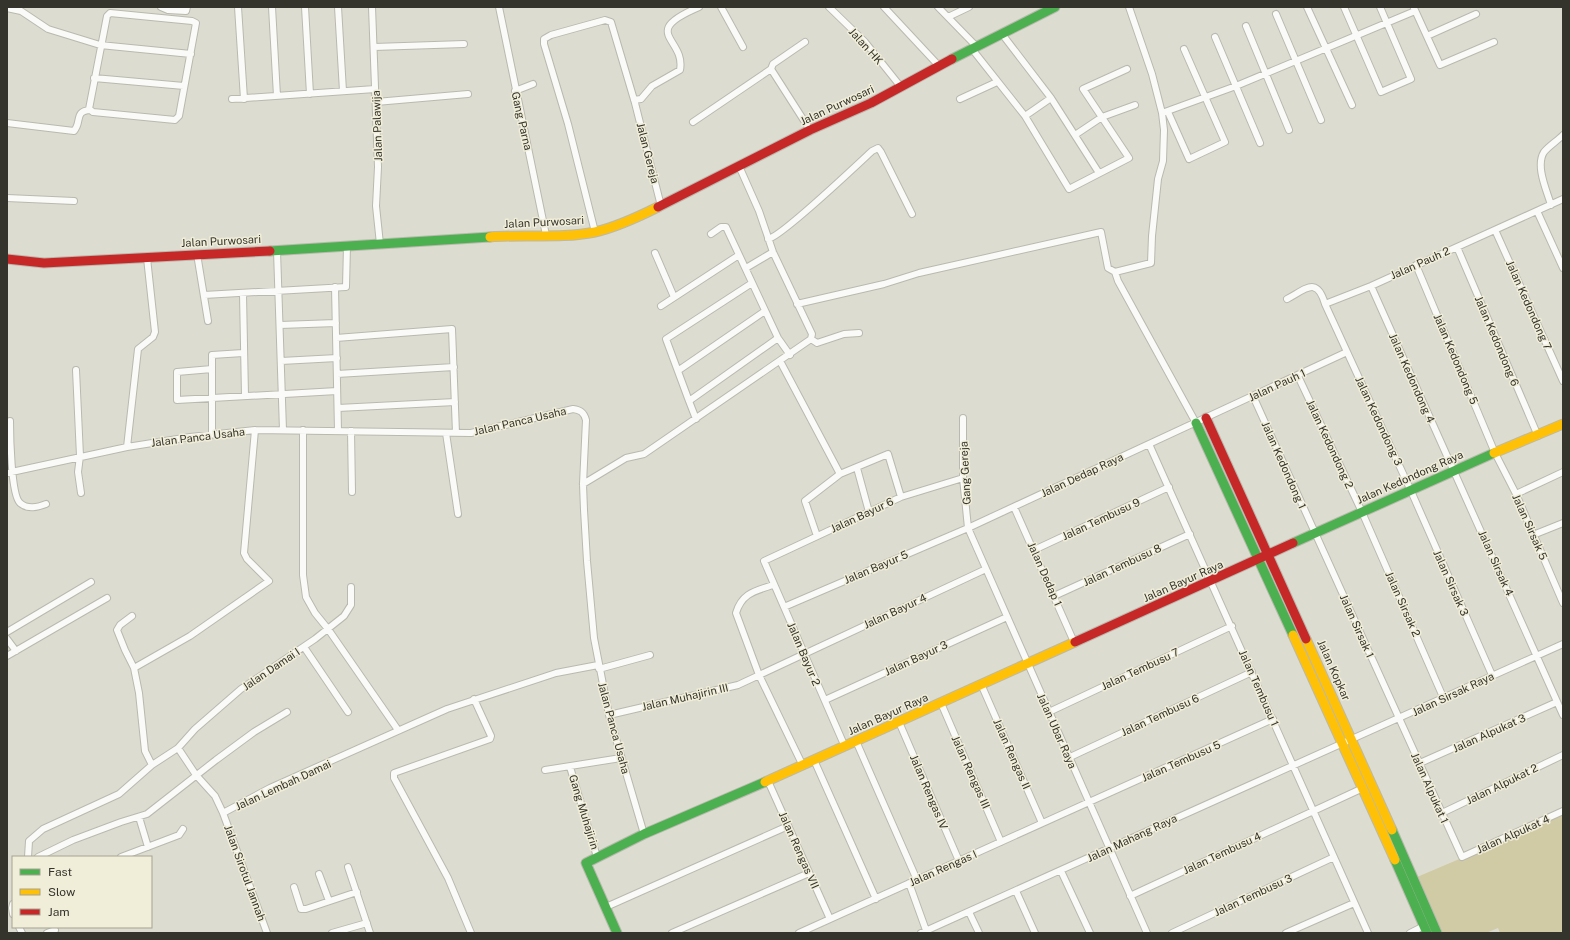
<svg xmlns="http://www.w3.org/2000/svg" width="1570" height="940" font-family="'Public Sans',sans-serif">
  <style>
    .green { fill: #d0cba5 }
    .lines { fill: none; stroke-linecap: round; stroke-linejoin: round }
    .street-casing { stroke: #bab9af; stroke-width: 8 }
    .fast-casing { stroke: #bab9af; stroke-width: 11 }
    .slow-casing { stroke: #bab9af; stroke-width: 11 }
    .jam-casing { stroke: #bab9af; stroke-width: 11 }
    .street { stroke: #fafaf8; stroke-width: 6 }
    .fast { stroke: #4caf50; stroke-width: 9 }
    .slow { stroke: #ffc107; stroke-width: 9 }
    .jam { stroke: #c62828; stroke-width: 9 }
    .labels { text-anchor: middle; dominant-baseline: central; stroke-width: 3; stroke-linejoin: round; paint-order: stroke }
    .street-label { font-size: 11px; fill: #35342c; stroke: #f0edd8 }
  </style>
  <rect width="100%" height="100%" fill="#dddcd0"/>
  <path class="green" d="M1563 815V933H1500L1498 928 1486 933H1442L1417 877Z"/>
  <g class="lines">
    <g class="street-casing">
      <path id="street" d="M161 7 168 10 186 11 187 7
        M238 7 244 99
        M272 7 277 96
        M305 7 310 94
        M338 7 343 91
        M372 7 378 167 376 206 380 244
        M499 7 546 235
        M721 7 743 47
        M829 7 865 42 901 87
        M884 7 939 66
        M938 7 977 47
        M1307 7 1352 105
        M1344 7 1381 92 1411 79 1380 7
        M7 8 21 11 48 29 100 45 191 54
        M1414 8 1440 65 1494 42
        M110 13 192 21 196 23 179 116 175 120 93 112 89 109 107 16Z
        M1276 14 1321 120
        M948 17 969 7
        M1246 26 1289 130
        M1002 34 1051 98
        M1427 36 1476 14
        M1215 37 1260 143
        M374 47 464 44
        M972 49 1025 116 1069 189 1129 158 1083 89 1127 69
        M771 69 810 130
        M94 78 184 86
        M515 91 533 84
        M232 99 375 89
        M960 99 997 82
        M634 100 641 99 652 86 680 70C686 38 638 33 699 7
        M376 102 468 94
        M1168 112 1189 159 1225 142 1184 49
        M1162 113 1236 86 1415 11
        M1025 116 1051 98 1099 173
        M693 122 771 69 773 64 805 42
        M7 123 74 131C82 122 74 111 90 110
        M1075 135 1102 117 1135 105
        M7 198 74 201
        M1551 205C1547 191 1535 166 1544 152 1549 146 1557 141 1563 135
        M1537 211 1563 268
        M1495 230 1563 381
        M595 232 568 124 544 44V39L551 35 605 20 611 22 635 103 661 206
        M711 234 721 227H726L778 338 790 355
        M768 239C781 237 858 164 872 151L878 148 881 152 912 214
        M1457 247 1538 436
        M277 251 283 430
        M655 253 674 297
        M197 254 208 321
        M1416 265 1495 453 1516 494 1563 603
        M746 268 773 252
        M1115 272 1151 263 1152 236 1158 179 1163 161 1164 130 1162 113 1152 74 1129 7
        M1371 286 1563 715
        M335 287 338 431
        M243 294 245 396
        M204 295 346 287 347 246
        M1287 299C1306 289 1317 276 1325 304
        M797 304 884 284 919 273 1101 232 1108 268 1115 272 1118 281 1196 423
        M661 306 739 255
        M280 325 336 323
        M336 338 452 329 456 433
        M811 339 817 343 844 334 859 333
        M281 361 337 358
        M780 361 840 474 805 501 817 536
        M212 369 177 372V400L337 391
        M76 370 80 456 78 472 81 493
        M679 370 765 311
        M337 374 454 367
        M1298 376 1362 512 1443 697
        M1253 396 1462 857 1563 811
        M689 401 666 339 752 283
        M338 408 455 402
        M963 418V478L968 528 1147 933
        M696 419 689 401 778 338
        M10 421C10 434 11 495 20 503 28 510 38 507 46 504
        M303 430V575L306 597 315 613 328 629 398 730
        M351 431 352 492
        M446 433 458 514
        M212 434V355L243 353
        M1149 444 1368 933
        M127 447 138 349 153 337 155 332 147 258
        M857 468 869 512
        M7 473 127 447 190 437 255 430 471 433 573 409C580 410 584 412 586 420L583 484 584 510 587 561 594 638 609 715 644 834
        M840 474 888 454 901 497
        M583 484 626 458 644 454 811 339 812 334 773 252 759 211 739 166
        M1516 494 1563 472
        M1014 507 1074 642
        M1533 535 1563 523
        M1034 550 1169 487
        M773 585C755 591 742 593 736 613L759 675 803 766
        M1054 596 1190 534
        M784 607 968 528 1347 352
        M132 616 120 625 117 630 125 650 134 668
        M7 632 91 582
        M7 639 16 651
        M304 647 348 712
        M7 656 107 598
        M599 669 650 655
        M1492 675 1411 491 1325 304 1371 286 1563 199
        M981 684 1042 823
        M825 700 1007 617
        M941 703 1001 842
        M1049 712 1232 626
        M609 715 738 685 986 569
        M899 722 959 861
        M856 741 917 880
        M845 747 764 561 901 497 963 478
        M178 748 195 729 241 689 315 639 344 616 351 605V587
        M1068 758 1252 672
        M814 760 876 899
        M1420 763 1557 702
        M152 765 145 751 139 693 134 668 190 636 269 581 247 559 244 553 255 430
        M570 767 597 857
        M545 770 621 758
        M768 781 830 919
        M223 813 270 788 447 709 556 673 598 665
        M1442 813 1563 755
        M139 817 148 847
        M28 857 29 841 43 829 119 794 152 765 178 748 196 775 215 796 223 813 267 933
        M38 857 73 840 121 822 147 814 216 760 254 732 287 712
        M121 857 179 835 183 829
        M348 867 370 933
        M1061 871 1090 933
        M319 874 329 901
        M909 883 927 933
        M294 887 301 909H306L357 892
        M1016 891 1035 933
        M1130 896 1363 788
        M13 904 12 908 13 914
        M606 907 788 826
        M969 912 979 933
        M19 927 22 933
        M47 933 55 930
        M332 933 367 923
        M471 933 448 878 394 778V773L490 739 491 736 474 699
        M672 933 809 873
        M799 933 1273 719
        M921 933 1563 644
        M1172 933 1334 857
        M1286 933 1354 903
        M1410 933 1424 926"/>
    </g>
    <g class="fast-casing">
      <path id="fast" d="M952 59 1055 7
        M270 251 490 237
        M1196 423 1293 635
        M1293 543 1494 453
        M1392 830 1437 933
        M1395 860 1427 933
        M617 933 586 863 644 834 765 782"/>
    </g>
    <g class="slow-casing">
      <path id="slow" d="M490 237C525 234 561 239 595 232 617 227 638 217 658 207
        M1494 453 1563 424
        M1293 635 1395 860
        M1306 639 1392 830
        M765 782 1075 642"/>
    </g>
    <g class="jam-casing">
      <path id="jam" d="M658 207 810 130 871 103 952 59
        M7 259 44 263 270 251
        M1206 418 1306 639
        M1075 642 1293 543"/>
    </g>
    <use href="#street" class="street"/>
    <use href="#fast" class="fast"/>
    <use href="#slow" class="slow"/>
    <use href="#jam" class="jam"/>
  </g>
  <g class="labels">
    <g class="street-label">
      <text transform="translate(866 46) rotate(48)">Jalan HK</text>
      <text transform="translate(837 105) rotate(-25)">Jalan Purwosari</text>
      <text transform="translate(522 121) rotate(77)">Gang Parna</text>
      <text transform="translate(377 126) rotate(-92)">Jalan Palawija</text>
      <text transform="translate(648 153) rotate(76)">Jalan Gereja</text>
      <text transform="translate(544 222) rotate(-3)">Jalan Purwosari</text>
      <text transform="translate(221 241) rotate(-3)">Jalan Purwosari</text>
      <text transform="translate(1420 263) rotate(-24)">Jalan Pauh 2</text>
      <text transform="translate(1529 305) rotate(66)">Jalan Kedondong 7</text>
      <text transform="translate(1497 341) rotate(67)">Jalan Kedondong 6</text>
      <text transform="translate(1456 359) rotate(67)">Jalan Kedondong 5</text>
      <text transform="translate(1412 378) rotate(66)">Jalan Kedondong 4</text>
      <text transform="translate(1277 385) rotate(-25)">Jalan Pauh 1</text>
      <text transform="translate(520 421) rotate(-13)">Jalan Panca Usaha</text>
      <text transform="translate(1379 421) rotate(65)">Jalan Kedondong 3</text>
      <text transform="translate(198 437) rotate(-7)">Jalan Panca Usaha</text>
      <text transform="translate(1330 444) rotate(65)">Jalan Kedondong 2</text>
      <text transform="translate(1284 465) rotate(66)">Jalan Kedondong 1</text>
      <text transform="translate(965 473) rotate(-93)">Gang Gereja</text>
      <text transform="translate(1082 475) rotate(-25)">Jalan Dedap Raya</text>
      <text transform="translate(1410 477) rotate(-24)">Jalan Kedondong Raya</text>
      <text transform="translate(862 515) rotate(-25)">Jalan Bayur 6</text>
      <text transform="translate(1101 519) rotate(-25)">Jalan Tembusu 9</text>
      <text transform="translate(1530 527) rotate(66)">Jalan Sirsak 5</text>
      <text transform="translate(1496 563) rotate(66)">Jalan Sirsak 4</text>
      <text transform="translate(1122 565) rotate(-25)">Jalan Tembusu 8</text>
      <text transform="translate(876 567) rotate(-23)">Jalan Bayur 5</text>
      <text transform="translate(1045 574) rotate(66)">Jalan Dedap 1</text>
      <text transform="translate(1183 581) rotate(-24)">Jalan Bayur Raya</text>
      <text transform="translate(1451 583) rotate(66)">Jalan Sirsak 3</text>
      <text transform="translate(1403 604) rotate(66)">Jalan Sirsak 2</text>
      <text transform="translate(895 611) rotate(-25)">Jalan Bayur 4</text>
      <text transform="translate(1357 626) rotate(66)">Jalan Sirsak 1</text>
      <text transform="translate(804 654) rotate(67)">Jalan Bayur 2</text>
      <text transform="translate(916 658) rotate(-25)">Jalan Bayur 3</text>
      <text transform="translate(271 669) rotate(-34)">Jalan Damai I</text>
      <text transform="translate(1140 669) rotate(-25)">Jalan Tembusu 7</text>
      <text transform="translate(1334 670) rotate(66)">Jalan Kopkar</text>
      <text transform="translate(1259 688) rotate(66)">Jalan Tembusu 1</text>
      <text transform="translate(1453 694) rotate(-25)">Jalan Sirsak Raya</text>
      <text transform="translate(685 697) rotate(-13)">Jalan Muhajirin III</text>
      <text transform="translate(888 714) rotate(-24)">Jalan Bayur Raya</text>
      <text transform="translate(1160 715) rotate(-25)">Jalan Tembusu 6</text>
      <text transform="translate(614 728) rotate(75)">Jalan Panca Usaha</text>
      <text transform="translate(1057 731) rotate(66)">Jalan Ubar Raya</text>
      <text transform="translate(1489 733) rotate(-24)">Jalan Alpukat 3</text>
      <text transform="translate(1012 754) rotate(66)">Jalan Rengas II</text>
      <text transform="translate(1181 761) rotate(-24)">Jalan Tembusu 5</text>
      <text transform="translate(971 772) rotate(66)">Jalan Rengas III</text>
      <text transform="translate(1502 784) rotate(-26)">Jalan Alpukat 2</text>
      <text transform="translate(283 785) rotate(-25)">Jalan Lembah Damai</text>
      <text transform="translate(1430 788) rotate(66)">Jalan Alpukat 1</text>
      <text transform="translate(929 792) rotate(67)">Jalan Rengas IV</text>
      <text transform="translate(584 812) rotate(73)">Gang Muhajirin</text>
      <text transform="translate(1513 834) rotate(-24)">Jalan Alpukat 4</text>
      <text transform="translate(1132 838) rotate(-25)">Jalan Mahang Raya</text>
      <text transform="translate(799 850) rotate(66)">Jalan Rengas VII</text>
      <text transform="translate(1222 853) rotate(-25)">Jalan Tembusu 4</text>
      <text transform="translate(943 868) rotate(-24)">Jalan Rengas I</text>
      <text transform="translate(245 873) rotate(70)">Jalan Sirotul Jannah</text>
      <text transform="translate(1253 895) rotate(-25)">Jalan Tembusu 3</text>
    </g>
  </g>
  <rect width="1570" height="940" fill="none" stroke="#35342c" stroke-width="16"/>
  <rect x="12" y="856" width="140" height="72" fill="#f0edd8" stroke="#a5a393"/>
  <rect x="20" y="869" width="20" height="6" fill="#4caf50" stroke="#a5a393"/>
  <text x="48" y="876" font-size="12" fill="#35342c">Fast</text>
  <rect x="20" y="889" width="20" height="6" fill="#ffc107" stroke="#a5a393"/>
  <text x="48" y="896" font-size="12" fill="#35342c">Slow</text>
  <rect x="20" y="909" width="20" height="6" fill="#c62828" stroke="#a5a393"/>
  <text x="48" y="916" font-size="12" fill="#35342c">Jam</text>
</svg>
